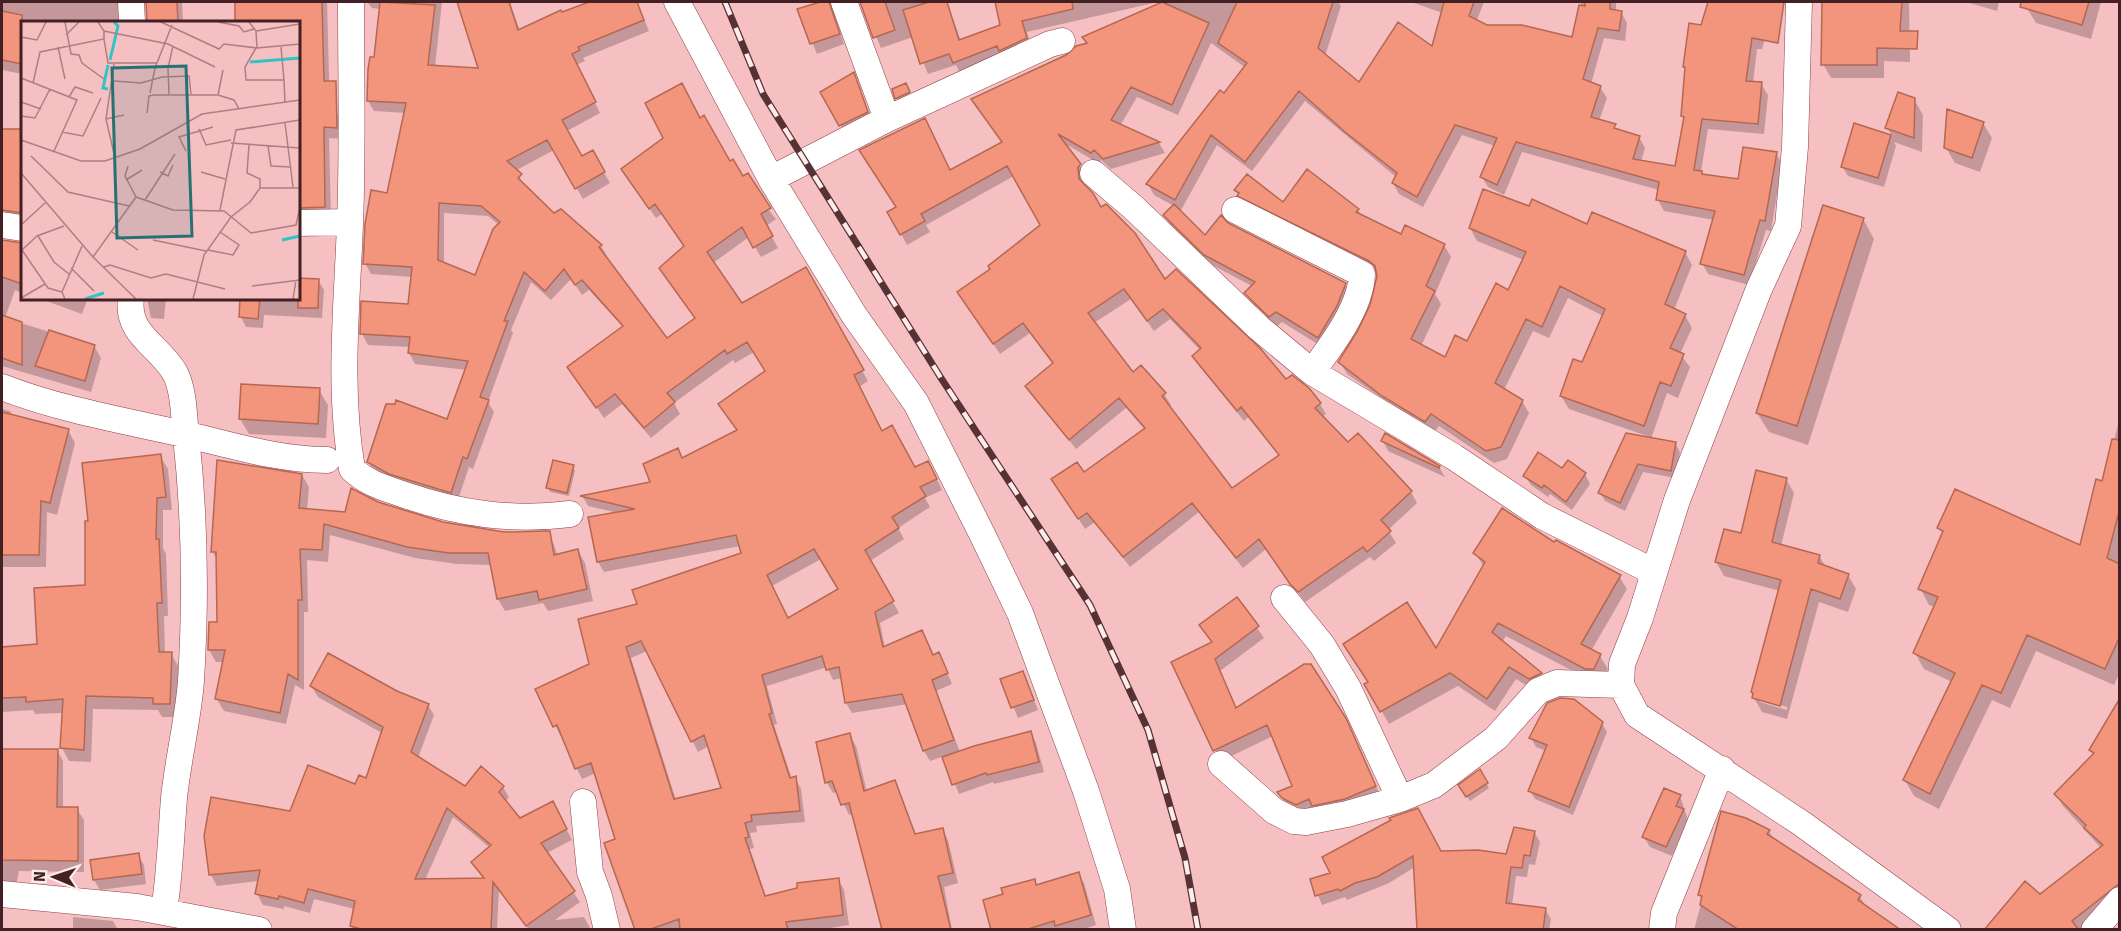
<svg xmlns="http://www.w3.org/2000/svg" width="2121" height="931" font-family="'Fira Sans',sans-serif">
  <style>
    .shadow { fill: #0003; fill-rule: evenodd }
    .building { fill: #f2957c; stroke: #b56752; stroke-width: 1.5; fill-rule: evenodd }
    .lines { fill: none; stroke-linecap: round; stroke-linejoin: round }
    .minor-casing { stroke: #8d4048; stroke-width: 27 }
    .minor { stroke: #fff; stroke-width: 26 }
    .rail-casing { stroke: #573235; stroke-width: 7 }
    .rail { stroke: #feebeb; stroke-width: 4.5; stroke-dasharray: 14; stroke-linecap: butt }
    .inset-river { fill: none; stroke: #2fc5c7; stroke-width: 3 }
    .inset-road { fill: none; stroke: #ae7f82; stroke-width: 1.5 }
    .view { fill: #267171; fill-opacity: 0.15; stroke: #267171; stroke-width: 3 }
    .inset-edge { fill: none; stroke: #422023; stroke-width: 3 }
  </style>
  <rect width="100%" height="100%" fill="#f6bfc1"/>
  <path class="shadow" d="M2 2H129L123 22H22V74L2 70Z
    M146 2H182L183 22H148Z
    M237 2H327L330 112H336L343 124V139L329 138 331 219 298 220V22H237Z
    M367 2H442L435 67 480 70 458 2H510L520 31 593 2H637L649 31 583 58 585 61 576 65 600 113 567 131 582 158 592 152 610 183 583 199 554 150 515 171 526 187 553 215 561 210 601 246 607 256 605 258 666 340 696 319 685 247 662 214 656 218 629 180 700 120 729 163 776 219 766 226 778 248 761 257 749 237 713 263 741 305 805 269 868 381 859 387 882 433 915 468 934 473 942 490 925 498 930 507 898 528 904 539 870 561 899 613 880 623 885 648 922 632 934 656 944 665 952 684 936 691 960 752 1031 733 1036 743 1044 772 994 784 993 782 959 794 944 756 930 761 924 751 908 704 852 713 846 703 842 678 833 680 827 667 767 686 777 724 774 725 792 779 795 778 801 789 805 822 756 826 757 832 750 833 754 848 750 849 766 897 838 879 844 890 849 925 818 930H636L617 840 596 773 582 779 537 689 591 664 639 605 743 554 740 546 604 572 598 562 618 513 588 506 583 497 652 483 678 450 683 460 738 431 767 371 754 352 735 363 733 360 674 403 680 414 651 438 622 404 604 418 569 368 623 327 589 290 582 295 571 279 551 300 531 282 511 330 513 333 488 402 494 412 473 469 469 467 457 503 374 472 368 461 448 421 467 370 415 364 409 353 410 347 368 345 362 334 409 305 412 277 371 274 365 263 388 195 406 113 374 111 368 101 381 9 372 8ZM444 213 488 216 499 225 476 277 444 264ZM821 559 840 590 789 619 772 586ZM647 651 698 752 709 746 723 790 676 800 631 658Z
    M824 2H830L835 9V18L844 44 817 54 799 10Z
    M861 2H947L961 41 1002 26 996 2H1158L1027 32 1032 49 960 73 956 65 928 74 913 37 881 48Z
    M1165 2H1338L1341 6 1325 56 1359 84 1433 48 1443 13 1411 2H1484L1475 25 1574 39 1581 2H1616V12H1621L1627 23 1625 41 1604 38 1591 84 1600 87 1607 98 1599 121 1639 137 1645 148 1641 162 1676 168 1685 120 1682 116 1709 2H1768L1773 11 1762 49H1757L1753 83 1761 84 1768 95 1764 134 1708 129 1701 172 1703 176 1739 181 1776 153 1782 164 1771 231 1766 230 1749 285 1708 274 1702 263 1714 220 1664 211 1658 200 1659 190 1522 152 1504 195 1488 187 1482 177 1495 146 1462 135 1423 207 1399 194 1393 183 1396 177 1305 101 1252 171 1217 145 1180 212 1205 237 1227 225 1345 284 1351 295 1324 348 1282 322 1276 327 1252 304 1246 293 1252 286 1212 265 1171 226 1165 216 1174 206 1154 195 1148 184 1246 68 1211 43 1178 115 1137 97 1120 126 1159 143 1165 153 1111 169 1101 160 1098 163 1064 143 1086 175 1083 178 1084 187 1165 282 1286 382 1320 404 1326 414 1322 417 1348 444 1411 492 1417 503 1388 530 1396 543 1374 561 1370 557 1305 602 1266 549 1243 568 1199 512 1130 567 1095 522 1085 529 1060 490 1145 430 1126 408 1076 449 1027 386 1054 365 1030 333 1000 354 965 303 992 270 1042 225 1014 176 926 225 930 232 907 245 889 212 950 171 1003 143 973 99 1088 45 1084 38ZM1131 299 1154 331 1170 319 1200 350 1194 356 1200 367 1244 421 1248 417 1280 457 1232 490 1168 407 1171 405 1164 394 1133 374 1094 323Z
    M1824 2H1909L1910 62 1884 61V78H1831L1823 64Z
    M1966 2H1999L1997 11Z
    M2029 2H2101L2091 39 2036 23 2027 8Z
    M853 74 873 122 846 134 822 92Z
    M908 89 911 97 899 102 897 98Z
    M1914 99 1923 115 1922 152 1894 142 1896 146 1884 187 1848 176 1842 166 1855 125 1892 136 1887 128Z
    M1983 123 1992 138 1980 172 1955 163 1946 148Z
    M2 130 22 131V224H2Z
    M1236 190 1283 204 1358 210 1362 216 1401 236 1444 245 1451 257 1435 294 1441 304 1421 346 1446 359 1468 343 1509 292 1524 260 1477 241 1470 228 1588 226 1685 252 1692 265 1674 310 1685 315 1692 328 1680 354 1690 367 1678 398 1667 393 1651 439 1675 443 1680 452 1675 478 1643 472 1625 511 1605 501 1600 493 1650 437 1569 409 1561 396 1583 364 1603 316 1568 298 1549 338 1533 331 1504 390 1522 401 1529 413 1507 459 1494 463 1439 426 1433 434 1347 374 1340 362 1372 306 1378 273 1246 208Z
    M1863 219 1874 239 1808 445 1769 432 1757 413Z
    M2 241 22 243V293L15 290 5 318 94 346 101 358 91 392 2 366Z
    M318 280 324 290 322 318 264 315 263 328 246 327 241 317 242 298H298Z
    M38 298H88L82 314Z
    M147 298H166L164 319 151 318Z
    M319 390 328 405 326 438 249 434 240 419Z
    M2 409 10 411 13 416 68 430 75 443 57 515 47 512 46 567H2Z
    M2120 417V672L2114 685 2036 651 2010 708 1992 700 1939 809 1914 796 1905 780 1952 682 1924 669 1915 653 1935 607 1929 605 1920 588 1943 534 1939 528 2081 548 2103 483Z
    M1383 441 1439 467 1445 477 1388 451Z
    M160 456 168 469 172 510H163V548L166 554 168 616H164L165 654H171L179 667 177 717H162L158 710 93 709 91 762 69 761 62 748 63 713 35 714 33 710 2 712V648L39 646 86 587Z
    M573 467 575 471 569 496 550 492 548 487Z
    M1585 474 1590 484 1572 510 1550 494 1548 497 1531 485 1525 476Z
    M302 475 309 487 307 510 347 513 378 503 442 523 504 533 549 532 558 556 578 551 585 563 593 601 548 611 543 603 505 611 498 599 492 565 457 564 415 558 330 535 328 562 307 560 308 612H304V690L295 685 286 724 224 711 216 698 224 662H216L209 650 219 624 217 560 213 552Z
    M1786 479 1794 493 1781 546 1819 556 1826 567 1848 575 1856 589 1848 612 1819 602 1787 719 1762 712 1754 698 1780 591 1724 576 1716 562 1742 535ZM1760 699 1787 707V710L1760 702Z
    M1554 544 1619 576 1627 589 1591 651 1600 656 1608 669 1601 682H1594L1506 636 1502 642 1541 674 1549 687 1538 692 1516 679 1495 711 1458 686 1389 724 1366 684 1436 651 1484 567 1475 553Z
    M1237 599 1264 638 1220 671 1237 709 1351 731 1381 797 1303 816 1287 806 1279 793 1294 787 1273 736 1221 761 1173 663 1213 643 1207 636Z
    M1023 673 1038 710 1018 718 1002 680Z
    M311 686 396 692 428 705 434 715 418 758 465 788 503 787 509 797 505 802 519 820 558 813 572 840 547 853 580 902 555 920 584 917 591 930H529L499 889 497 930H442L484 880 473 863 490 848 453 817 425 880 421 930H353L351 926 355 909 314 899 310 913 284 906V909L263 905 257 894 259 881 217 886 211 875 206 836 291 812 367 780 382 733 318 697Z
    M1602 723 1607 732 1573 815 1535 799 1530 791 1546 751 1536 747 1531 738Z
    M849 735 856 746 867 792 894 782 916 836 942 829 948 840 958 883 944 887 952 930H883L853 814 849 815 838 792 833 793 827 783 817 743Z
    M2 750H57L63 761V809H77L84 820V872L19 871 15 891 2 892Z
    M2091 750 2120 771V896L2082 930H1986L2040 896 2101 848 2063 806 2056 794 2094 755Z
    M1479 771 1489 788 1470 801 1460 786Z
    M1680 796 1688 820 1672 856 1650 847 1644 837Z
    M1769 831 1774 840 1860 897 1867 908 1899 930H1694L1702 900 1699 895Z
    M1534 832 1540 842 1535 865 1529 864 1527 877 1516 876 1512 905 1545 909 1551 919 1549 930H1418L1415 867 1389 883 1347 900 1345 897 1322 905 1312 880 1332 874 1324 858 1440 853 1507 856Z
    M138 855 144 865 146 884 100 890 94 880Z
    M1078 874 1084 883 1096 925 1081 930H993L1005 895 1034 880 1037 886Z
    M73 917 113 921 118 930H73Z"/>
  <path class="building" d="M146 2H177L178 22H147Z
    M235 2H322L324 81H336L337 128 324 127 325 207 298 208V22H235Z
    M380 2 435 5 428 65 478 68 457 2H509L518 30 561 10 562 12 589 2H637L644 20 578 47 580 50 572 54 596 102 562 120 582 156 593 150 605 172 575 189 547 140 507 161 522 174 518 178 554 213 561 209 602 245 599 247 667 338 695 318 659 268 684 246 655 204 649 209 621 169 663 138 645 103 682 83 700 118 704 115 730 161 733 159 743 176 748 173 771 208 761 214 773 236 753 248 742 227 707 252 742 303 806 267 864 370 854 375 882 431 892 425 915 467 928 461 937 479 920 487 926 496 892 517 899 528 865 550 894 601 875 612 883 647 922 630 933 655 939 652 948 673 932 680 954 740 923 751 902 694 845 703 839 667 826 670 822 656 762 675 772 713 769 714 790 778 796 776 800 811 751 815 752 821 745 823 749 837 745 838 765 896 797 888V883L839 878 843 915 786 922 788 930H680L679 919 648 930H635L604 843 615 839 591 763 575 769 557 725 553 727 535 689 589 664 578 619 637 604 632 590 741 553 736 535 597 562 588 517 635 509 580 496 650 482 643 464 678 448 682 458 737 430 718 404 765 371 747 342 727 354 725 350 667 393 675 402 644 428 615 394 596 408 567 367 623 326 582 280 575 285 564 269 545 291 524 272 504 321H508L480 397 489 400 467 459 463 457 451 493 389 474 367 462 386 404H395L396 400 447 419 468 361 408 353 410 337 360 334 361 301 408 304 412 267 363 264 365 224 371 190 387 193 406 103 367 101 368 69 370 57H374ZM439 203 481 206 500 222 493 229 475 275 438 260ZM814 549 838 589 788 618 767 575ZM641 641 691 742 704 735 721 788 674 799 626 647Z
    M820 2H829L840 34 810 44 797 9Z
    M860 2H885L895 30 873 38Z
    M929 2H947L959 40 1000 25 995 2H1072L1073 9 1022 21 1027 38 999 51 997 46 953 63 949 54 920 64 903 10Z
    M1162 2 1209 23 1172 105 1131 87 1111 120 1160 142 1103 159 1094 150 1091 153 1058 134 1081 164 1078 167 1079 179 1093 193 1101 207 1106 204 1135 233 1165 279 1176 269 1260 348 1286 379 1292 375 1309 388 1321 403 1315 408 1348 442 1358 433 1412 491 1381 520 1391 531 1367 552 1363 547 1298 592 1290 584 1259 539 1236 558 1192 503 1123 557 1087 513 1078 519 1051 479 1077 462 1084 472 1145 428 1119 398 1069 440 1025 386 1053 363 1023 323 993 344 957 292 990 269 988 266 1040 225 1007 166 921 214 925 221 900 235 887 212 896 207 859 150 925 118 950 170 1002 142 971 99 1066 55 1076 46 1087 43 1082 37ZM1124 289 1147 321 1163 309 1201 348 1192 356 1237 411 1241 407 1279 455 1232 488 1162 396 1166 393 1141 365 1133 372 1088 313Z
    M1237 2H1333L1318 48 1359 82 1398 22 1432 46 1444 2H1474L1469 16 1487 25H1522L1572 37 1579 5 1585 6V2H1610V9L1622 11 1619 31 1598 28 1583 79 1601 86 1591 117 1616 124 1614 128 1640 136 1633 159 1675 166 1684 117 1681 116 1685 67H1683L1689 23 1701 25 1708 2H1784L1778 43 1752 38 1746 81 1762 82 1758 124 1702 119 1694 170 1702 171V174L1738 179 1743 147 1777 152 1765 221 1760 220 1744 275 1700 264 1715 211 1656 200 1659 182 1516 142 1497 185 1480 177 1497 138 1455 125 1417 197 1392 183 1397 173 1345 132 1299 91 1245 162 1211 135 1175 200 1146 184 1220 90 1224 93 1247 63 1218 43Z
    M1822 2H1902L1900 31H1918L1917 49 1877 48V65H1821Z
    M2021 2H2089L2082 25 2020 7Z
    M2 11 22 15V64L2 60Z
    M854 72 868 112 839 126 820 92Z
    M906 83 910 92 895 99 892 89Z
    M1898 92 1915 98 1914 138 1885 128Z
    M1947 109 1984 122 1972 158 1944 148Z
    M1854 123 1891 135 1878 178 1841 167Z
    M2 129H22V213L2 210Z
    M1307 169 1359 209 1356 212 1401 234 1405 225 1445 244 1426 286 1435 291 1411 339 1445 357 1455 335 1467 341 1496 283 1508 290 1526 252 1469 228 1483 189 1529 206 1532 199 1587 224 1592 212 1686 251 1665 304 1686 314 1670 348 1684 354 1671 386 1660 382 1644 426 1560 396 1573 359 1582 362 1605 309 1560 286 1542 327 1526 319 1495 383 1523 400 1501 447 1486 451 1431 414 1425 422 1382 396 1338 362 1357 332 1370 305 1377 276 1375 266 1369 261 1237 196 1239 193 1234 190 1247 174 1283 202Z
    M1174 204 1205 235 1221 215 1228 223 1346 283 1337 306 1318 338 1276 312 1269 317 1244 293 1255 282 1204 255 1163 215Z
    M1823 205 1864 218 1797 426 1756 413Z
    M2 240 22 243V284L2 277Z
    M298 278 319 279 318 308H298Z
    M240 298H260L258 319 239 317Z
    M2 315 22 322V365L2 358Z
    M49 330 95 345 85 381 35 366Z
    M241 384 320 388 318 424 239 419Z
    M2 412 69 429 50 503 41 501 39 555H2Z
    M1385 433 1440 466 1439 468 1381 441Z
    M1626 433 1676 442 1671 471 1638 464 1620 503 1598 493Z
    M2112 439 2120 440V508L2107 558 2120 564V636L2105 669 2027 635 2001 693 1982 685 1930 794 1903 780 1955 673 1913 653 1938 597 1918 589 1943 531 1937 528 1955 489 2080 545 2096 479 2102 481Z
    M1538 452 1562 468 1568 460 1586 473 1566 502 1544 485 1542 488 1523 476Z
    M161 454 166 497 157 498 156 539H159L162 603H157L159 652H172L170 704H153V698L86 696 84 750 60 748 63 699 26 702V697L2 698V647L37 644 34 588 85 585V521H88L82 463Z
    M217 460 302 474 299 508 345 512 351 488 378 502 443 522 504 532 550 531 554 555 578 549 587 589 539 600 537 591 497 599 488 553H449L407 547 324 524 322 550 300 549 302 600H298V680L288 674 280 713 215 699 225 650H208L209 622H217L216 552H211Z
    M553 460 574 465 567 493 546 488Z
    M1756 470 1787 478 1772 542 1820 555 1818 563 1849 574 1840 599 1811 589 1780 706 1752 698 1753 693 1751 692 1781 580 1715 562 1724 529 1741 533Z
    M1502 508 1554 542 1556 540 1621 575 1581 644 1601 654 1594 669H1585L1498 623 1492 632 1542 673 1529 679 1509 667 1487 699 1450 673 1380 712 1364 684 1368 682 1343 644 1407 602 1436 648 1485 562 1473 553Z
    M1237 597 1259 626 1215 659 1236 708 1304 664H1311L1346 718 1376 786 1345 799 1312 806 1309 799 1296 805 1282 798 1277 792 1292 786 1267 725 1213 751 1171 662 1212 642 1199 625Z
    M328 653 397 691 429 704 411 752 465 786 481 766 504 786 499 792 520 818 553 801 567 829 541 843 575 891 526 926 493 882 491 930H365L350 926 355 901 308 889 304 903 279 896 278 899 255 894 260 870 209 875 204 836 211 797 290 811 308 765 355 784 359 775 366 778 383 727 310 686ZM447 808 491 845 471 862 484 878 415 879Z
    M1023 671 1034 700 1011 708 1000 679Z
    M1560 698 1574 699 1603 722 1569 807 1528 791 1547 745 1529 738 1547 703Z
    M2120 698V883L2072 921 2079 930H1984L2025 881 2040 894 2103 845 2084 828 2086 825 2054 794 2094 753 2089 750Z
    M1031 731 1039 762 987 775 986 773 952 785 942 757 974 746Z
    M850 733 864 791 895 780 915 834 943 828 953 873 938 876 951 930H882L849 803 841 805 832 781 825 783 816 742Z
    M2 749H58L57 807H78V861L2 860Z
    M1480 769 1488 783 1466 797 1458 785Z
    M1664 788 1681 795 1676 806 1684 809 1666 847 1642 837Z
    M1418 808 1441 851 1478 850 1506 854 1514 827 1535 831 1530 856 1524 855 1522 868 1511 867 1506 903 1546 908 1543 930H1417L1413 856 1377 877 1355 883 1340 891 1338 889 1315 896 1310 879 1330 873 1322 857 1391 820 1389 818Z
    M1721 811 1746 818 1770 830 1767 834 1861 895 1858 900 1901 930H1739L1700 905 1702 896 1698 895Z
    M139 853 142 874 93 880 90 860Z
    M1079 872 1091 915 1055 926 1054 921 1025 930H991L983 900 1003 894 1001 888 1035 879 1036 885Z"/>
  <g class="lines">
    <g class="minor-casing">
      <path id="minor" d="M131 2 132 22
        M351 2C351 76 353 150 350 224 347 305 338 389 352 469 368 484 385 488 405 495 460 514 512 521 570 514
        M677 2 771 179 854 315 916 403 983 536 1020 613 1086 791 1117 889 1123 930
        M844 2 887 119 1050 44 1062 41
        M1799 2 1795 147 1788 226 1759 289 1677 500 1640 618 1622 664 1621 685 1637 715 1801 823 1948 930
        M1093 173 1134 208 1259 328 1312 372 1454 457 1542 516 1654 572
        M771 179 887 119
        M1235 210 1362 274C1361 307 1332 345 1312 372
        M298 223 350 222
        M2 225 22 228
        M131 298C126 335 159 345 175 373 184 390 184 418 186 436 195 518 196 599 191 681 188 720 178 759 174 798 171 836 170 873 164 911
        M2 387C61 410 126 421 188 435 234 446 280 460 327 460
        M1284 598 1322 645 1348 688 1400 799
        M1221 764 1274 811 1294 821 1306 822 1347 814 1400 799 1434 785 1496 738 1538 691 1557 683 1621 685
        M583 802 590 872 599 896 607 930
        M2 894 137 907 259 930
        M1662 930 1664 913 1722 769
        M2094 930 2120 900"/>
    </g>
    <use href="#minor" class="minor"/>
    <g class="rail-casing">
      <path id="rail" d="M725 2 763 94 941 378 1090 605 1148 730 1185 858 1198 930"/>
    </g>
    <use href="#rail" class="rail"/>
  </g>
  <g transform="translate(21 21)">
    <rect width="279" height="279" fill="#f6bfc1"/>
    <path class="inset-river" d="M89 39 97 5 93 1M229 41 279 37M87 68 82 67 87 44M261 219 279 215M64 278 83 272"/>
    <path class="inset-road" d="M44 1 50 33 58 34 61 42 83 58M140 1 198 28 203 23 236 27 279 23M197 1 218 5 223 11 233 8M228 1 235 10 236 27M83 10 147 23 194 46M235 10 279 3M45 14 58 1M0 16 16 19 25 1M83 18 87 42H136M37 26 44 58M260 26 263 59M235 27 224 46 225 59H263L264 81M93 43 85 98 94 137M0 57 56 79 33 130M93 60 120 62 141 56 168 55 170 73M12 62 19 31 83 18V10L77 1M129 72 134 47 151 4M148 73 147 47 152 25M197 74 202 49M48 76 54 66 72 72M0 81 20 88M126 92 128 75 133 74H197L213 79 218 88M0 95 14 97 29 68M85 98 103 94M264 102 272 166M178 108 185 124 210 119M41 111 62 115 80 77M0 119 60 140H84L119 128 181 93 279 79M210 122 279 127M228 124 226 152 239 158V167M247 125 250 145 270 146M165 130 158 116 192 106M10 135 47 171 108 185M107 145 104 155 115 176M139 151 147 155 152 144M180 151 204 158M0 152 72 236 115 278M105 159 121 149M124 179 154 133M199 189 215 109 279 99M0 204 24 182M91 211 117 229M17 215 33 241 48 253M132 219 185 230M1 229 27 267 41 271M1 229 16 215 43 205M187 229 212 234 218 224 199 211M72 236 115 176 152 189 203 190 230 212 275 204 279 186M83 246 89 244 130 257 145 253 204 268M50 247 73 270M231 265 279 259M0 277 24 263M44 278 41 271 61 225M172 278 183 234 210 196 229 181 239 167H279M272 278 275 259"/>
    <path class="view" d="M165 45 171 215 96 217 91 47Z"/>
    <rect width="279" height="279" class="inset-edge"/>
  </g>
  <rect width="2121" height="931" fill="none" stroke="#422023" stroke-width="6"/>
  <g transform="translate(54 877) rotate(272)" stroke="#feebeb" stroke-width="4.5" paint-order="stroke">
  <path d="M0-4.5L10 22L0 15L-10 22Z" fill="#422023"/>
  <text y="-9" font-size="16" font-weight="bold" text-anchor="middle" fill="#422023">N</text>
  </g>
</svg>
